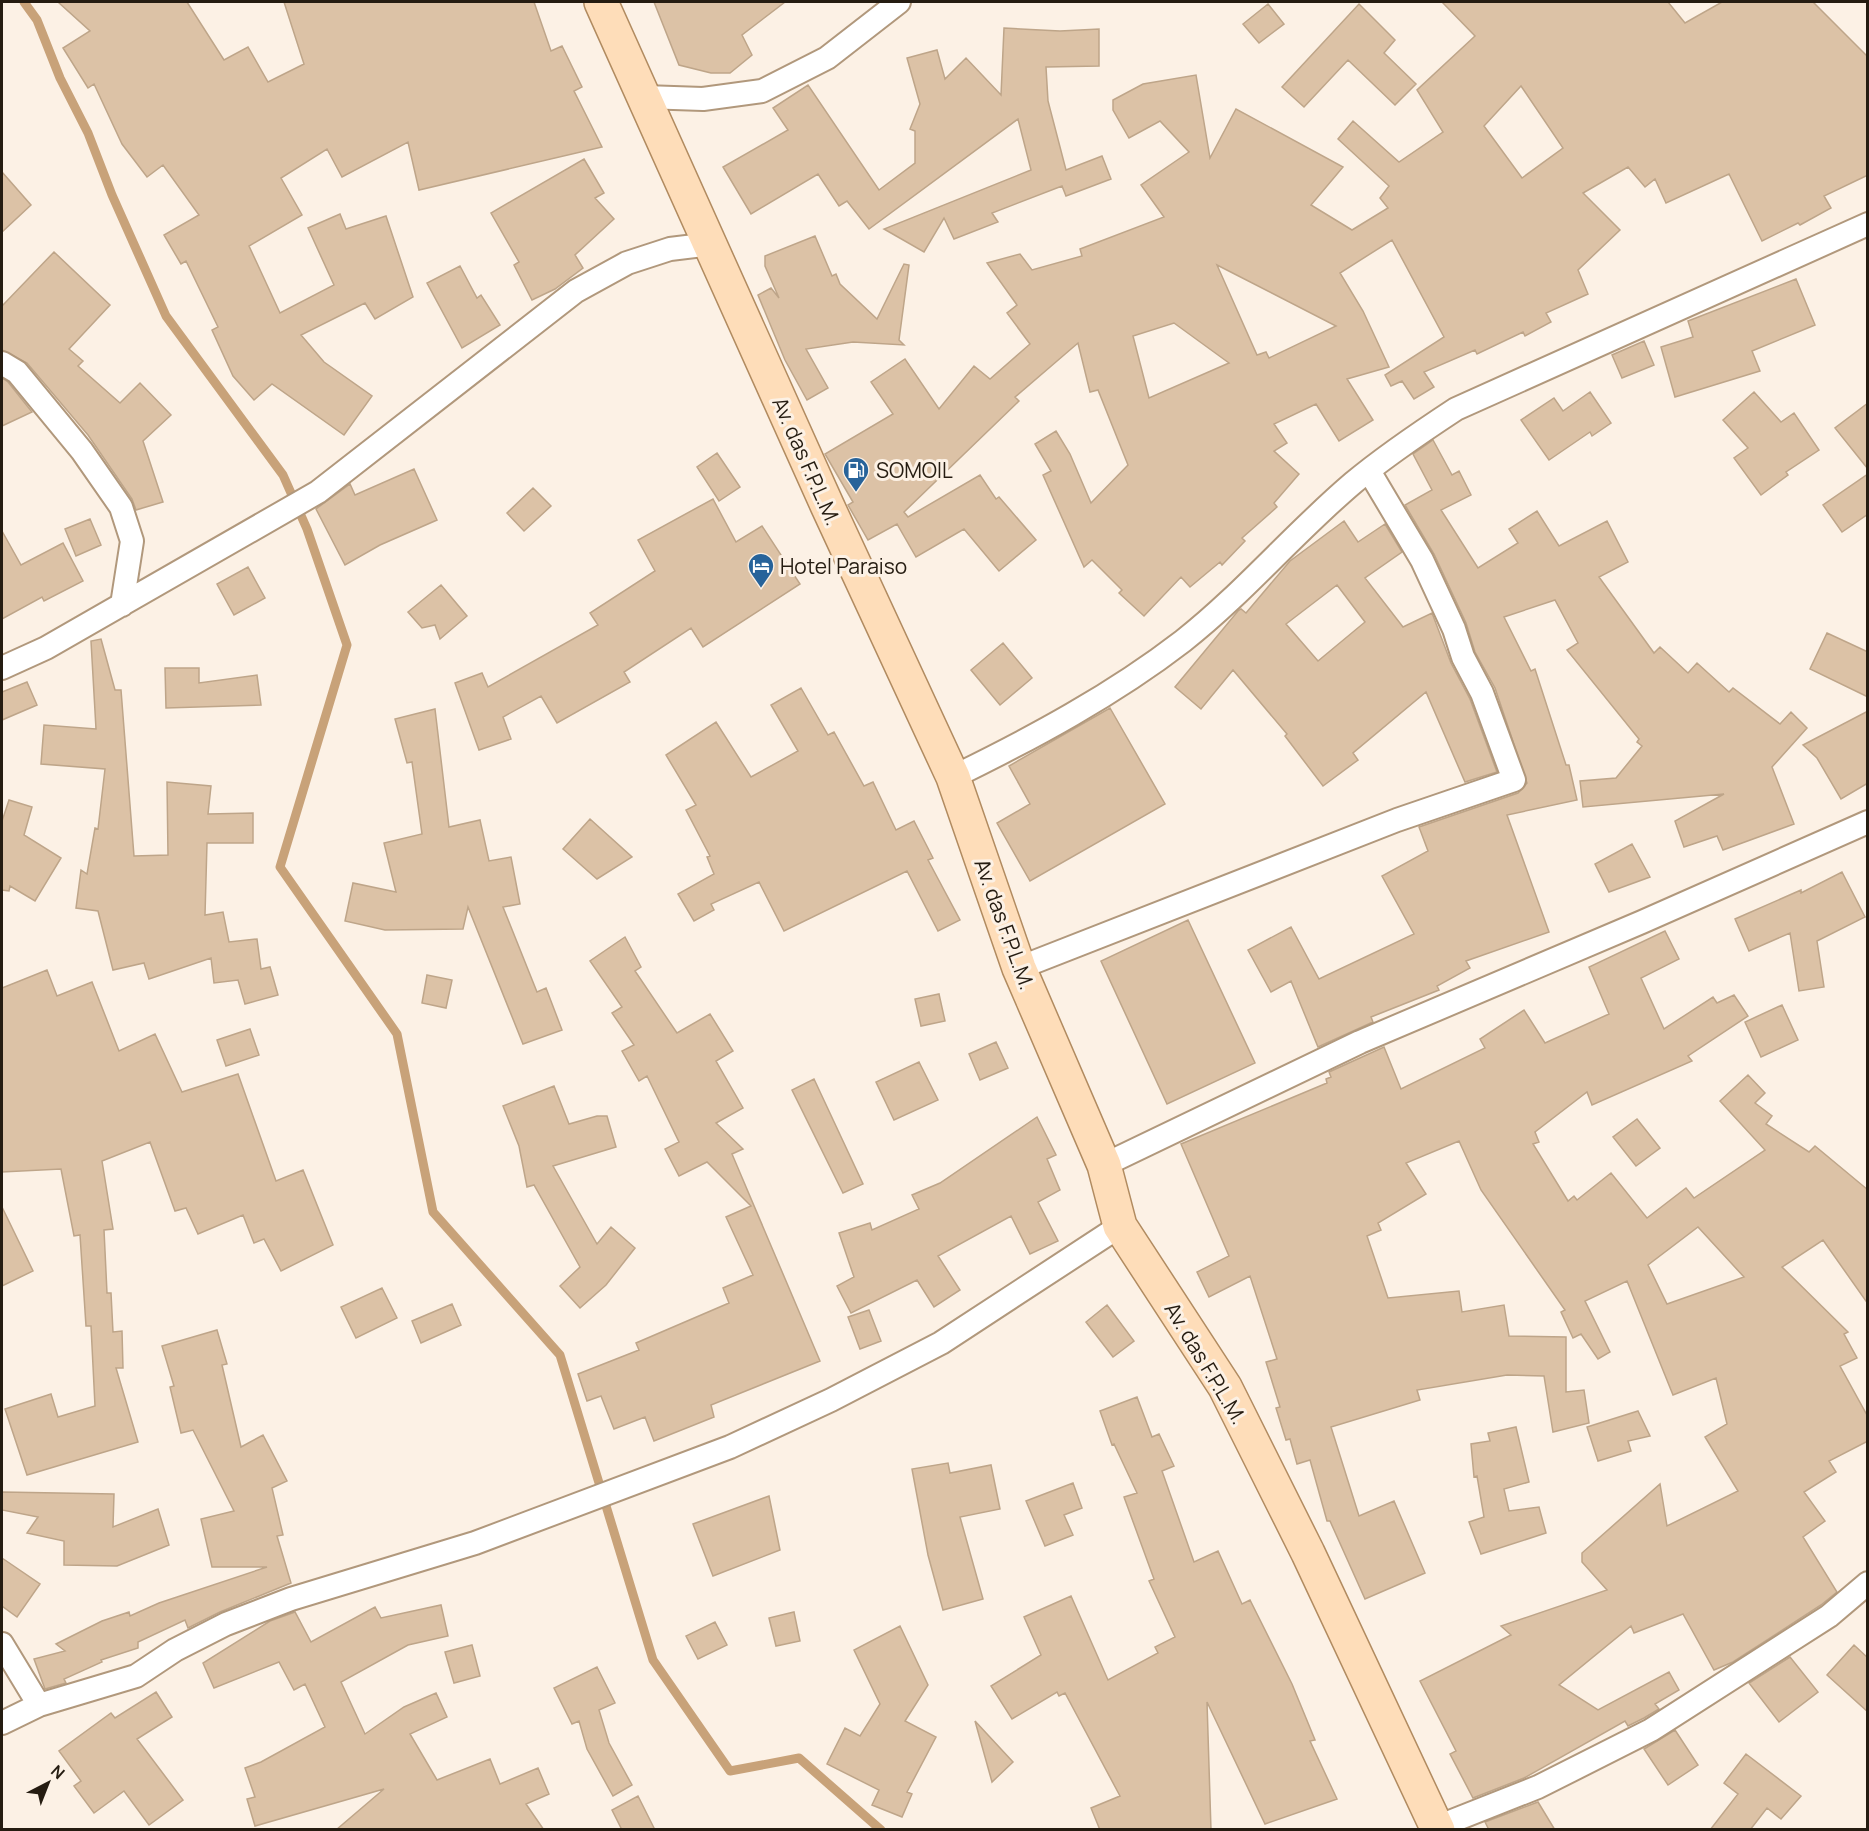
<svg xmlns="http://www.w3.org/2000/svg" width="1869" height="1831" font-family="Manrope,sans-serif">
  <style>
    .lines { fill: none; stroke-linecap: round; stroke-linejoin: round }
    .stream { stroke: #c8a279; stroke-width: 9 }
    .building { fill: #dcc2a6; stroke: #bea589; stroke-width: 1.5; fill-rule: evenodd }
    .minor-casing { stroke: #b1987c; stroke-width: 26 }
    .primary-casing { stroke: #b18b60; stroke-width: 36 }
    .minor { stroke: #fff; stroke-width: 22 }
    .primary { stroke: #feddb9; stroke-width: 33 }
    .labels { text-anchor: middle; dominant-baseline: central; stroke-width: 6; stroke-linejoin: round; paint-order: stroke }
    .street-label { font-size: 21px; fill: #251c11; stroke: #fcf1e5 }
    .poi-label { font-size: 21px; fill: #251c11; stroke: #fcf1e5; text-anchor: start }
  </style>
  <rect width="100%" height="100%" fill="#fcf1e5"/>
  <g class="lines">
    <path class="stream" d="M24 2 37 20 60 78 88 133 112 195 166 316 283 475 307 529 347 645 280 867 397 1034 433 1212 560 1355 653 1660 730 1771 799 1758 881 1830"/>
  </g>
  <path class="building" d="M58 2H187L224 60 248 47 268 82 304 64 284 2H534L551 51 562 46 582 87 574 91 602 147 419 190 408 142 342 177 327 149 281 178 302 215 249 246 280 313 334 285 308 228 340 214 346 229 386 216 413 297 375 319 365 303 301 335 324 362 372 396 344 435 272 384 254 400 233 376 212 330 218 327 186 261 181 264 164 235 199 215 163 165 147 177 122 144 94 84 88 88 63 48 90 31Z
    M654 2H785L742 35 752 55 730 73H711L679 65Z
    M1442 2H1668L1685 23 1722 2H1813L1868 57V175L1824 196 1831 208 1800 225 1798 223 1762 241 1729 174 1666 203 1655 179 1645 187 1628 167 1583 193 1620 230 1578 270 1588 294 1546 313 1551 322 1525 336 1523 332 1477 354 1475 350 1424 372 1434 387 1414 399 1402 381 1391 386 1385 375 1444 337 1392 240 1340 273 1363 311 1389 367 1347 379 1373 420 1339 441 1316 404 1274 424 1287 443 1274 451 1299 474 1274 503 1277 507 1242 538 1245 541 1222 565 1220 562 1190 587 1181 577 1144 616 1119 593 1122 590 1092 560 1084 567 1043 475 1051 471 1035 444 1056 431 1070 454 1091 503 1128 465 1098 390 1090 392 1078 343 1015 397 1019 401 904 512 908 517 980 475 996 499 999 497 1036 540 999 571 964 529 916 557 897 524 868 540 848 505 853 502 825 454 893 414 871 382 905 359 939 409 974 366 990 379 1030 344 1007 313 1017 305 987 263 1020 254 1032 270 1082 256 1080 249 1164 217 1141 185 1189 152 1160 121 1129 138 1113 110V100L1143 84 1196 75 1210 158 1236 109 1343 167 1311 205 1352 230 1388 208 1380 198 1389 186 1338 139 1353 121 1399 162 1443 132 1417 90 1475 36ZM1521 86 1563 148 1522 178 1484 126ZM1217 265 1336 326 1269 358 1266 352 1257 355ZM1174 323 1229 363 1149 398 1133 336Z
    M1268 4 1284 24 1259 43 1243 24Z
    M1359 4 1395 40 1384 53 1416 84 1395 105 1348 60 1304 107 1282 87Z
    M1004 28 1060 31 1099 29V66L1046 67 1048 101 1066 170 1102 156 1111 179 1066 196 1062 186 992 213 998 222 954 239 944 218 924 252 884 229 1031 170 1018 119 869 229 847 201 839 206 818 174 751 214 723 167 788 130 773 108 808 85 879 190 915 163V131L910 129 920 104 907 58 937 50 945 79 966 58 1001 95Z
    M584 159 604 193 595 198 614 219 575 255 583 268 555 289 532 300 514 265 519 262 491 213Z
    M2 172 31 205 2 232Z
    M815 236 832 276 836 274 840 284 877 319 904 264 909 265 899 340 904 345 853 342 806 349 828 388 807 400 785 360 758 295 771 288 779 298 765 266V256Z
    M54 252 110 305 69 349 83 361 78 366 120 403 140 383 171 415 143 441 163 502 136 510 132 499 88 435 27 363 2 350V306Z
    M460 266 477 298 481 295 500 325 462 348 427 283Z
    M1796 279 1815 325 1752 351 1760 371 1675 397 1661 347 1693 337 1688 321Z
    M1644 341 1654 365 1622 378 1612 355Z
    M2 378 8 382 32 412 2 426Z
    M1590 392 1611 423 1592 436 1590 432 1549 460 1521 420 1554 398 1563 411Z
    M1754 392 1781 422 1794 413 1819 450 1786 472 1788 475 1761 495 1734 458 1748 448 1723 420Z
    M1868 403V469L1835 428Z
    M1433 440 1452 475 1459 471 1471 495 1441 510 1478 568 1518 543 1509 529 1537 511 1559 546 1607 521 1628 562 1599 577 1654 653 1660 647 1688 673 1697 663 1729 692 1733 688 1780 724 1791 712 1807 728 1772 767 1794 824 1723 850 1717 836 1684 847 1675 821 1724 794 1583 807 1580 781 1616 778 1642 746 1637 742 1639 739 1567 650 1578 643 1555 600 1504 617 1531 671 1535 669 1566 765H1569L1577 800 1507 815 1549 932 1466 961 1470 968 1437 986 1439 990 1371 1017 1373 1022 1318 1047 1291 981 1271 992 1248 950 1291 927 1319 979 1414 934 1382 876 1428 851 1419 827 1518 793 1527 783 1495 688 1475 652 1466 623 1434 554 1405 505 1432 490 1413 454Z
    M717 453 740 487 719 501 697 467Z
    M414 469 437 520 380 545 345 565 316 509 350 484 355 495Z
    M1868 474V514L1842 532 1823 505Z
    M533 488 551 506 524 531 507 513Z
    M713 499 736 542 762 526 800 584 703 647 691 628 624 672 630 682 557 723 541 696 503 717 511 739 479 750 455 683 482 673 488 687 598 625 590 613 655 571 638 540Z
    M90 519 101 545 76 556 65 529Z
    M1344 521 1358 542 1385 524 1402 552 1365 578 1403 627 1432 613 1451 663 1470 699 1497 772 1465 782 1426 692 1353 753 1358 760 1323 786 1285 736 1287 734 1233 670 1201 709 1175 687 1238 611 1241 609 1246 613 1290 561ZM1337 585 1365 622 1318 661 1286 624Z
    M2 531 21 565 63 543 83 581 44 601 42 597 2 619Z
    M248 567 265 598 234 615 217 584Z
    M441 585 467 616 440 639 435 625 422 628 408 612Z
    M1827 633 1868 652V697L1810 669Z
    M101 639 115 690H121L134 856 168 855 167 782 211 786 208 814 253 813V843H207L205 915 223 912 229 942 257 939 261 969 270 967 278 995 245 1004 238 980 214 983 211 958 149 979 144 963 113 970 98 911 76 908 81 870 87 874 95 828 98 829 105 769 41 764 44 725 96 729 91 641Z
    M1003 643 1032 678 1000 705 971 670Z
    M165 668H199V683L257 675 261 705 166 708Z
    M27 682 37 705 2 720V692Z
    M801 688 828 735 834 732 864 786 873 782 896 830 914 821 933 858 928 860 960 920 938 931 907 871 784 931 759 882 711 904 714 910 694 921 678 894 714 874 707 857 710 856 686 810 696 805 666 755 716 722 751 777 798 751 771 705Z
    M1110 708 1165 804 1030 881 997 823 1030 804 1009 766Z
    M435 709 449 827 480 820 489 861 511 857 520 904 503 907 537 992 546 988 562 1030 523 1044 468 907 463 929 385 930 345 921 353 883 396 892 384 843 422 834 412 762 407 763 395 719Z
    M1868 711V783L1841 799 1817 758 1803 745Z
    M9 800 32 807 24 835 61 858 35 901 10 886 9 891 2 890V821Z
    M590 819 632 857 597 879 563 849Z
    M1632 844 1650 877 1609 892 1595 864Z
    M1842 872 1865 917 1817 941 1824 987 1799 991 1790 933 1749 951 1735 919 1801 890V893Z
    M1188 920 1255 1063 1167 1104 1101 961Z
    M1665 931 1679 959 1641 978 1664 1029 1713 997 1717 1003 1734 995 1748 1016 1688 1056 1692 1061 1592 1105 1587 1092 1535 1132 1539 1142 1533 1144 1568 1201 1574 1196 1577 1200 1611 1173 1647 1218 1686 1188 1694 1198 1765 1150 1720 1101 1748 1075 1765 1093 1755 1103 1772 1116 1766 1124 1809 1152 1815 1146 1868 1190V1304L1823 1240 1782 1267 1848 1332 1844 1334 1857 1358 1840 1366 1868 1417V1441L1829 1461 1836 1472 1804 1492 1825 1521 1803 1537 1837 1592 1821 1605 1733 1662 1714 1670 1683 1614 1634 1633 1631 1626 1559 1685 1598 1710 1669 1672 1679 1690 1655 1704 1659 1709 1644 1718 1628 1726 1625 1721 1524 1778 1473 1798 1450 1754 1456 1751 1420 1681 1511 1635 1501 1626 1607 1590 1582 1562V1553L1660 1484 1667 1526 1738 1491 1705 1437 1727 1424 1716 1378 1673 1395 1627 1281 1585 1301 1610 1352 1598 1359 1581 1334 1573 1338 1561 1312 1565 1310 1481 1190 1459 1141 1406 1163 1426 1194 1378 1223 1381 1230 1367 1236 1388 1298 1459 1291 1462 1312 1504 1305 1509 1336 1566 1337V1392L1584 1390 1589 1423 1553 1432 1544 1376 1507 1375 1417 1390 1420 1400 1331 1427 1359 1516 1394 1501 1425 1573 1365 1599 1330 1521H1327L1310 1460 1297 1464 1290 1439 1286 1440 1276 1408 1280 1407 1266 1362 1277 1359 1250 1276 1209 1297 1197 1272 1229 1256 1181 1144 1327 1083 1326 1079 1331 1077 1329 1072 1384 1047 1401 1089 1485 1048 1480 1039 1524 1010 1545 1043 1609 1014 1589 967ZM1698 1227 1744 1277 1667 1304 1648 1265Z
    M625 937 641 967 635 971 677 1033 710 1014 733 1051 716 1061 743 1108 716 1123 743 1149 732 1154 820 1361 711 1405 714 1417 654 1441 645 1417 614 1429 601 1396 587 1401 578 1374 639 1350 636 1343 729 1303 723 1288 753 1275 726 1217 751 1206 707 1162 679 1176 665 1149 679 1142 647 1076 639 1081 622 1051 634 1045 612 1013 622 1007 590 961Z
    M47 970 57 996 92 982 119 1051 155 1034 182 1092 238 1074 276 1181 303 1170 333 1245 281 1271 264 1239 254 1243 243 1215 198 1234 186 1208 175 1211 150 1142 102 1161 113 1229 104 1230 107 1293H111L113 1332 122 1331 123 1368H116L138 1442 27 1475 5 1409 51 1394 58 1417 95 1406 91 1326H86L80 1235 74 1236 61 1169 2 1172V988Z
    M427 975 452 980 446 1008 422 1003Z
    M939 994 945 1021 921 1026 915 999Z
    M1782 1005 1798 1040 1761 1057 1745 1022Z
    M250 1029 259 1055 226 1066 217 1040Z
    M996 1042 1008 1068 980 1080 969 1054Z
    M919 1062 938 1100 894 1120 876 1082Z
    M814 1079 863 1184 843 1193 792 1090Z
    M554 1086 569 1124 597 1116H607L616 1147 553 1166 597 1244 611 1227 635 1248 606 1285 580 1308 560 1286 580 1267 534 1185 527 1187 519 1146 503 1106Z
    M1037 1117 1056 1155 1047 1159 1060 1190 1038 1202 1058 1241 1030 1254 1011 1216 938 1256 960 1290 934 1307 917 1280 851 1313 837 1286 854 1277 839 1233 870 1223 872 1230 919 1209 912 1195 940 1183Z
    M1637 1119 1660 1148 1636 1166 1613 1137Z
    M2 1207 33 1271 2 1286Z
    M382 1288 397 1318 356 1338 341 1307Z
    M452 1304 461 1325 421 1343 412 1321Z
    M1107 1305 1134 1341 1113 1357 1086 1322Z
    M869 1310 881 1341 860 1349 848 1317Z
    M217 1330 227 1364 222 1365 241 1447 263 1435 287 1481 272 1488 283 1535 277 1536 291 1583 220 1612 188 1628 185 1620 138 1642V1648L101 1660 102 1662 64 1679 66 1683 45 1689 34 1659 65 1651 56 1644 102 1621 129 1612 130 1616 159 1603 267 1567H212L201 1519 234 1511 193 1430 181 1433 170 1387 174 1386 162 1346Z
    M1137 1397 1152 1437 1159 1434 1174 1466 1162 1471 1194 1562 1218 1551 1242 1604 1250 1600 1292 1684 1315 1740 1310 1741 1337 1799 1265 1824 1207 1702 1211 1830H1100L1091 1808 1120 1796 1065 1693 1059 1696 1057 1692 1012 1719 991 1686 1041 1655 1024 1617 1071 1596 1108 1680 1158 1653 1155 1647 1175 1637 1149 1581 1154 1579 1124 1497 1137 1493 1114 1444 1112 1445 1100 1411Z
    M1638 1411 1650 1436 1628 1441 1631 1451 1598 1461 1587 1427Z
    M1516 1427 1529 1482 1504 1489 1509 1511 1539 1507 1546 1533 1481 1554 1469 1522 1484 1517 1477 1476 1474 1477 1471 1444 1490 1441 1488 1433Z
    M948 1463 950 1473 991 1465 1000 1509 960 1517 983 1599 943 1610 928 1555 912 1469Z
    M1073 1483 1082 1508 1064 1515 1073 1535 1045 1546 1026 1501Z
    M2 1492 114 1494 113 1527 158 1509 169 1545 117 1566 64 1565V1541L27 1533 38 1517 2 1510Z
    M769 1496 780 1550 713 1576 693 1524Z
    M2 1558 40 1584 17 1617 2 1606Z
    M441 1605 448 1636 408 1645 341 1682 365 1734 404 1707 436 1693 447 1717 410 1734 437 1780 490 1759 500 1784 538 1768 549 1794 526 1804 544 1830H336L384 1789 255 1826 247 1799 255 1797 245 1768 261 1762 325 1727 305 1684 294 1690 279 1662 214 1688 203 1663 270 1621 295 1612 311 1642 375 1607 381 1618Z
    M794 1612 800 1641 776 1646 769 1618Z
    M715 1622 727 1645 698 1659 686 1636Z
    M900 1626 928 1685 905 1721 936 1737 907 1792 912 1794 902 1817 872 1805 879 1790 827 1764 845 1728 860 1736 880 1704 854 1650Z
    M472 1645 480 1676 454 1683 445 1652Z
    M1854 1645 1868 1658V1712L1827 1675Z
    M1790 1657 1818 1692 1779 1722 1749 1683Z
    M597 1667 615 1703 599 1710 609 1743 632 1785 613 1796 587 1749 579 1721 572 1724 554 1688Z
    M156 1692 172 1717 137 1739 183 1800 149 1825 124 1791 94 1813 74 1786 81 1781 59 1751 111 1713 115 1718Z
    M975 1721 1013 1762 992 1782Z
    M1675 1730 1698 1765 1668 1785 1644 1749Z
    M1746 1754 1801 1796 1781 1819 1767 1808 1750 1830H1710L1738 1794 1724 1783Z
    M638 1796 655 1830H622L612 1810Z
    M1538 1802 1555 1830H1489L1485 1822Z"/>
  <g class="lines">
    <g class="minor-casing">
      <path id="minor" d="M644 97 703 99 762 91 827 58 899 2
        M2 363 17 372 82 451 121 507 132 541 122 605
        M2 668 46 648 318 492 576 291 627 263 670 249 711 244
        M953 777C1033 738 1113 695 1183 641 1244 593 1294 533 1353 483 1385 456 1421 432 1456 409L1868 224
        M1019 968 1397 820 1514 780 1482 693 1463 657 1454 629 1422 560 1369 471
        M1104 1165 1360 1042 1642 922 1868 822
        M2 1644 39 1705
        M2 1723 39 1705 136 1676 175 1650 226 1624 291 1599 475 1543 730 1447 831 1400 941 1343 1120 1226
        M1437 1827 1538 1787 1651 1730 1829 1616 1868 1583"/>
    </g>
    <g class="primary-casing">
      <path id="primary" d="M601 2 827 505 953 777 1019 968 1104 1165 1120 1226 1225 1387 1308 1553 1438 1830"/>
    </g>
    <use href="#minor" class="minor"/>
    <use href="#primary" class="primary"/>
  </g>
  <defs>
    <g id="fuel-pin" transform="scale(1.35)"><path d="M0 17L-7.5 6A9.5 9.5 0 1 1 7.5 6Z" fill="#27639a" stroke="#fcf1e5"/><path d="M-5.5-6h7V0h2V4h1.3V-2.5L3-4.5l.8-.8L6-3V5H2.5V1h-1V6h-7ZM-4.2-4.7v3.2H.2V-4.7Z" fill="#fff"/></g>
    <g id="hotel-pin" transform="scale(1.35)"><path d="M0 17L-7.5 6A9.5 9.5 0 1 1 7.5 6Z" fill="#27639a" stroke="#fcf1e5"/><path d="M-6-4.5h1.5V1H6V5H4.5V3h-9V5H-6ZM-4 0a1.8 1.8 0 1 1 3.6 0ZM.5 0V-2.5h3Q6-2.5 6 0Z" fill="#fff"/></g>
  </defs>
  <g fill-rule="evenodd">
    <use href="#fuel-pin" x="856" y="470"/>
    <use href="#hotel-pin" x="761" y="566"/>
  </g>
  <g class="labels">
    <g class="street-label">
      <text transform="translate(807 461) rotate(66)">Av. das F.P.L.M.</text>
      <text transform="translate(1005 924) rotate(70)">Av. das F.P.L.M.</text>
      <text transform="translate(1206 1363) rotate(59)">Av. das F.P.L.M.</text>
    </g>
    <g class="poi-label">
      <text x="876" y="470">SOMOIL</text>
      <text x="780" y="566">Hotel Paraiso</text>
    </g>
  </g>
  <rect width="1869" height="1831" fill="none" stroke="#251c11" stroke-width="6"/>
  <g transform="translate(48 1783) rotate(42)" stroke="#fcf1e5" stroke-width="4.5" paint-order="stroke">
  <path d="M0-4.5L10 22L0 15L-10 22Z" fill="#251c11"/>
  <text y="-9" font-size="16" font-weight="bold" text-anchor="middle" fill="#251c11">N</text>
  </g>
</svg>
